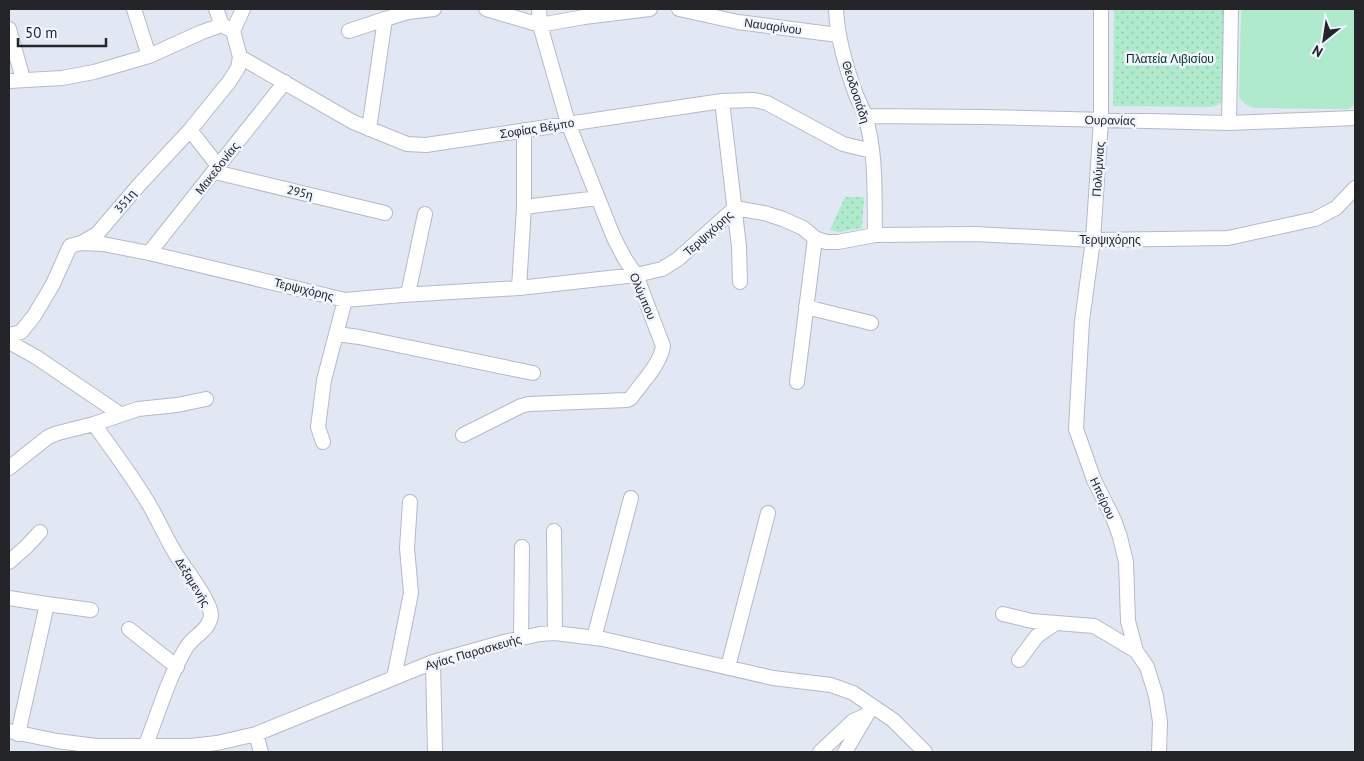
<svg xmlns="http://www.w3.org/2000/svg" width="1364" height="761" font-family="'PT Sans',sans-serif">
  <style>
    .grass { fill: #afeacc }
    .park { fill: url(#park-dots) }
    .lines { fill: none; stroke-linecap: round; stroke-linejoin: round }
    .minor-casing { stroke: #b4bac5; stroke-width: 16 }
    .minor { stroke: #fff; stroke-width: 14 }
    .labels { text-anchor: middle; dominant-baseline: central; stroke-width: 5; stroke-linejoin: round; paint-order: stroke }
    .street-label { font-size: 12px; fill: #232529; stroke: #f1f5ff }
    .park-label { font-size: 12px; fill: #00321f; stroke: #f1f5ff }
  </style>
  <defs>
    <pattern id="park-dots" width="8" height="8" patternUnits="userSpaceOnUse" patternTransform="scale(1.25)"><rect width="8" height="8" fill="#afeacc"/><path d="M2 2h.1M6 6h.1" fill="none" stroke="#96c9af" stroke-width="1.8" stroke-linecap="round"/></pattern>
  </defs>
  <rect width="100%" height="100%" fill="#e2e8f3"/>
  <path class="grass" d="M1243 9H1355V105L1348 109 1254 108 1245 104 1239 97 1241 12Z"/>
  <path class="park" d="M1114 9H1225L1226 94 1220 104 1212 107 1113 106Z
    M845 197H864L862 228 838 232 830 230Z"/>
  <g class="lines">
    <g class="minor-casing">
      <path id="minor" d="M134 9 149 56
        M216 9 222 25
        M486 9 540 25 584 17 650 9
        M679 9 738 22 838 35
        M836 9C837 38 846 67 856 95 859 102 863 109 865 116 877 154 874 197 875 235
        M1101 9V120L1093 240 1082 321 1076 429 1094 480 1114 520 1120 537 1126 562 1128 621 1136 651 1147 667 1156 696 1160 722 1159 752
        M9 29 23 79
        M233 31 240 57 353 122 407 144 426 145 722 101 754 100 767 103 843 144 872 151
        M349 31 385 19
        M9 81 62 78 94 72 149 56 202 32 222 25 233 31 243 9
        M722 101 739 247 740 282
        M865 116 985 117 1229 123 1355 118
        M1229 123 1231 9
        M369 129 385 19 408 12 434 9
        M190 130 219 167
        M215 172 385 213
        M524 207 598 198
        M81 243 103 244 149 253 345 300 402 295 519 288 636 275 662 269 678 259 735 208 764 213 783 219 803 228 815 238 826 242H838L875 235 975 234 1093 240 1228 238 1315 219 1336 208 1355 188
        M149 253 285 82
        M519 288 524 207V130
        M408 294 425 214
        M806 307 871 323
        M337 334 359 337 533 373
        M9 335 21 332 34 316 53 284 70 246 81 243 97 234 139 185 190 130 229 82 238 68 240 57
        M9 342 36 357 120 414
        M797 382 815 238
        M94 424C113 451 133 477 150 506 159 522 167 540 177 556 185 568 211 602 211 615 210 630 193 636 186 648 168 678 158 714 145 747
        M463 435 521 406 529 404 627 400 631 398C642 382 660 365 663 346L636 275 625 259 614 238 568 123 540 25 539 9
        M323 442 318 427 324 380 345 300
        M9 468 48 437 58 433 94 424 138 409 177 405 206 399
        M554 531 555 633
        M9 562 26 547 40 532
        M9 598 47 604
        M1003 614 1032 621 1094 626 1136 651
        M129 629 177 667
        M521 638 522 547
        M594 638 631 498
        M1019 660 1037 636 1056 623
        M433 662 435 752
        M728 667 768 513
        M394 678 411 593 407 548 410 502
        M9 731 57 741 96 746H190L217 743 256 734 433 662 504 642 540 634 555 633 603 639 773 678 831 685 853 693 893 720 925 752
        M18 734 47 604 91 610
        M256 734 261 752
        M820 752 853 721 867 715
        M845 752 868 713"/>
    </g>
    <use href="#minor" class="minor"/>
  </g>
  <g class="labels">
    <g class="street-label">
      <text transform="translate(773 26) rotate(8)">Ναυαρίνου</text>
      <text transform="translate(856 92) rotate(72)">Θεοδοσιάδη</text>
      <text transform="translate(1110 120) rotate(1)">Ουρανίας</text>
      <text transform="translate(537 128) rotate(-9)">Σοφίας Βέμπο</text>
      <text transform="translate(217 168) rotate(-52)">Μακεδονίας</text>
      <text transform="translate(1098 169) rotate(-86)">Πολύμνιας</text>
      <text transform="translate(300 192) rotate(14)">295η</text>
      <text transform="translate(125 201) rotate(-50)">351η</text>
      <text transform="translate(708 233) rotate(-42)">Τερψιχόρης</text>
      <text x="1110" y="239">Τερψιχόρης</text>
      <text transform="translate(304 289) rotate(14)">Τερψιχόρης</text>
      <text transform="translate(643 296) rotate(67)">Ολύμπου</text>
      <text transform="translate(1103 498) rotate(65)">Ηπείρου</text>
      <text transform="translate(193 582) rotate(59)">Δεξαμενής</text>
      <text transform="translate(473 652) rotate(-16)">Αγίας Παρασκευής</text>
    </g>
    <g class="park-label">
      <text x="1170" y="58">Πλατεία Λιβισίου</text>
    </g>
  </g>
  <rect width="1364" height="761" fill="none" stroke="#232529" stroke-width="20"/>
  <g transform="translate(1324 40) rotate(210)" stroke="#f1f5ff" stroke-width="4" paint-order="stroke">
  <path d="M0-4L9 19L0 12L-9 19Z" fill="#232529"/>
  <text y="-8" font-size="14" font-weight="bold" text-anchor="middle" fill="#232529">N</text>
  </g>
  <path d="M18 38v8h88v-8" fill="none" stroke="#232529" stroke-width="2.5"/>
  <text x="25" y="38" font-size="15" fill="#232529" stroke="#f1f5ff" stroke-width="4" paint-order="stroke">50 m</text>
</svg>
